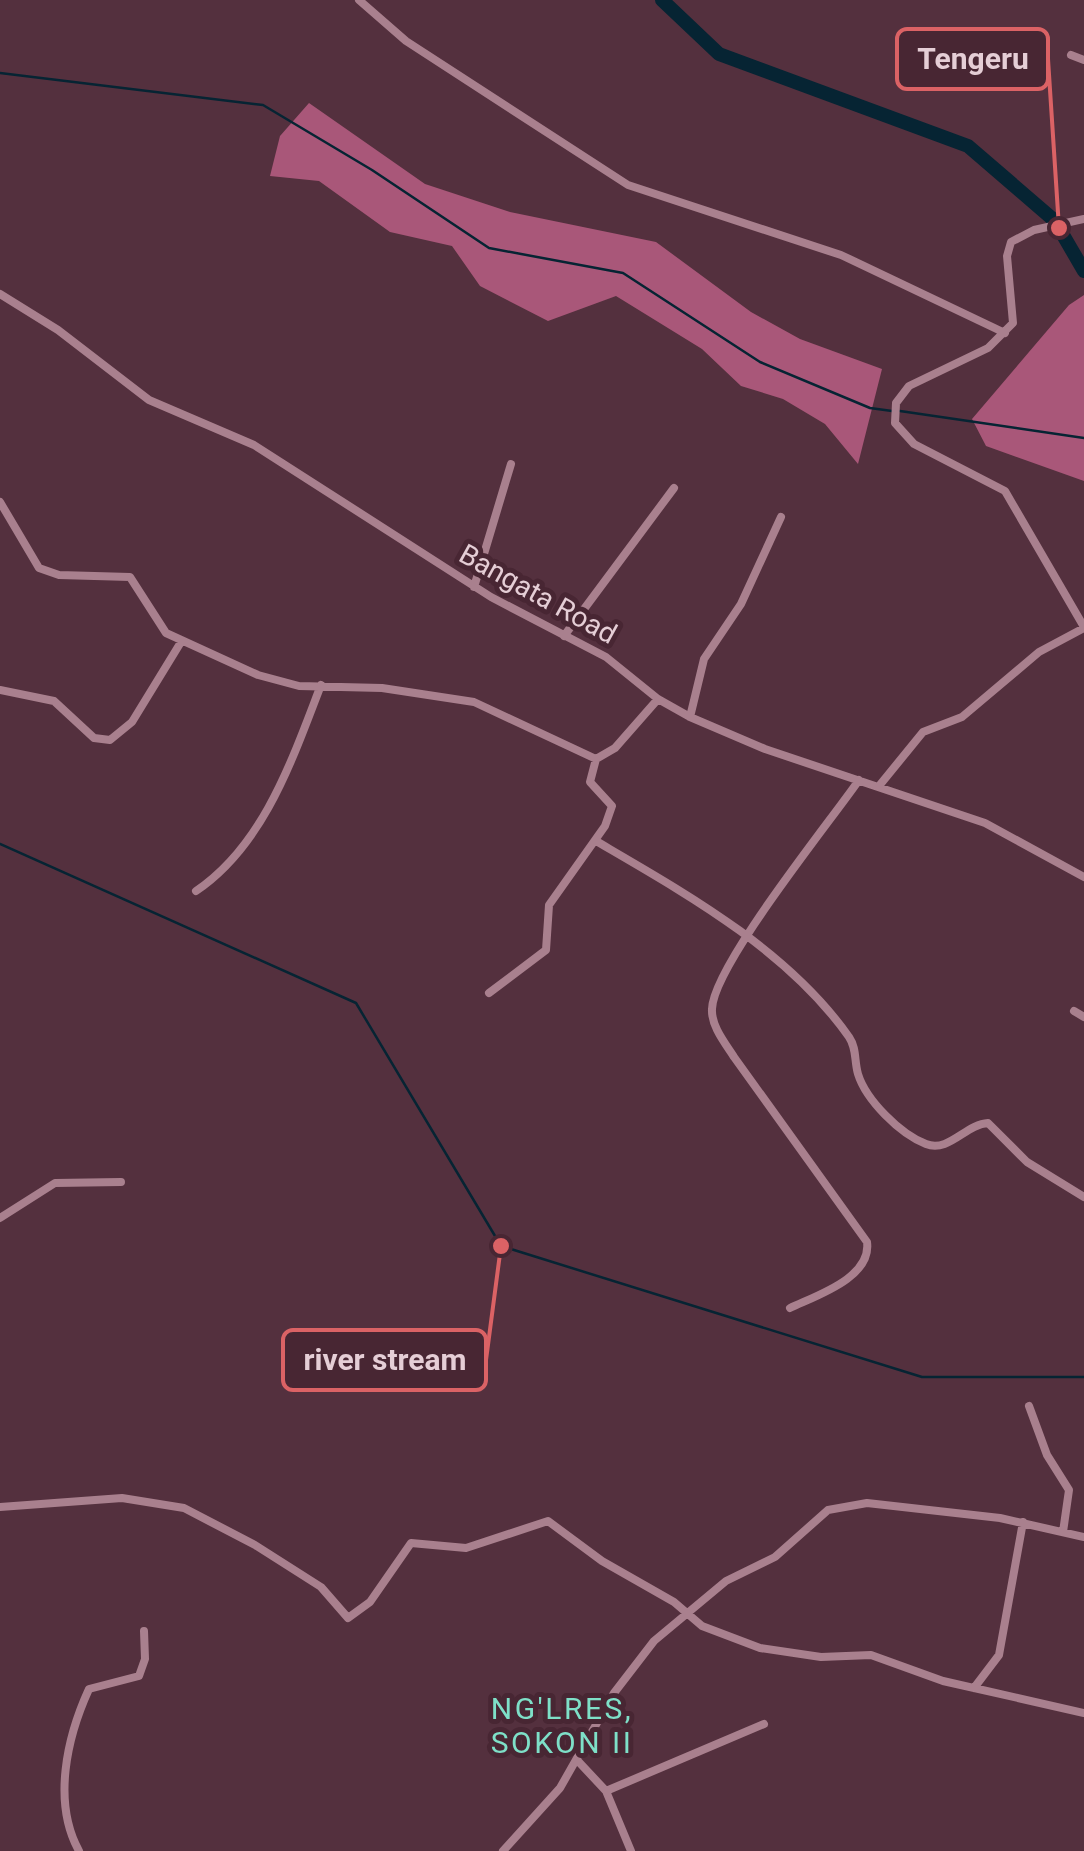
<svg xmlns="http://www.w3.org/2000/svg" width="1084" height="1851" font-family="Roboto,sans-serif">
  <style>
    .forest { fill: #a95779 }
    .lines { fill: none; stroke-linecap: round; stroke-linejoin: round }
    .stream { stroke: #062433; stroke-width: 2.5 }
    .river { stroke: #062433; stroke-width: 14 }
    .minor { stroke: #a9808e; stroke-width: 8 }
    .labels { text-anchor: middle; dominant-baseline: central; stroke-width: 10; stroke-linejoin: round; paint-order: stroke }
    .street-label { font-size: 28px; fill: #e5ced6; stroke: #482633 }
    .neighbourhood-label { font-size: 30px; letter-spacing: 2.5px; fill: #7ee0c8; stroke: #482633 }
    .leader { fill: none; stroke: #db6265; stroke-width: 4 }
    .callout-dot { fill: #db6265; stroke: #482633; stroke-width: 4 }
    .callout { fill: #482633; stroke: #db6265; stroke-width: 4 }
    .callout-label { font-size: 30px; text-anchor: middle; font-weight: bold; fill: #e5ced6 }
  </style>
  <rect width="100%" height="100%" fill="#54303e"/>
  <path class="forest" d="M309 103 425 184 510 212 656 242 751 312 800 339 882 369 858 464 825 424 783 399 741 386 702 349 616 296 548 321 480 286 452 246 390 232 319 181 270 176 280 136Z
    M1084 295V481L986 446 972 419 1069 305Z"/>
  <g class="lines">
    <path class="stream" d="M0 73 263 105 372 170 489 248 623 273 760 362 870 408 892 411
      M900 411 1084 438
      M0 844 356 1003 501 1246 922 1377H1084"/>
    <path class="river" d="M662 0 719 54 968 146 1055 221
      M1059 228 1084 271"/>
    <path class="minor" d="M359 0 406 41 628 185 841 255 1005 333
      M1071 55 1084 60
      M1084 219 1034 230 1011 242 1007 256 1013 323 988 348 909 386 896 403 895 423 914 444 1005 491 1084 627
      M0 294 58 330 149 400 254 445 491 597 606 657 658 699 690 717 765 749 985 823 1084 877
      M0 502 39 568 59 575 130 577 166 633 258 675 299 686 382 688 474 702 596 759 615 748 658 699
      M474 587 511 464
      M564 636 674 488
      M0 690 54 701 94 738 110 740 132 722 181 642
      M690 717 704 659 741 604 781 517
      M879 786 923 732 962 717 1039 652 1084 628
      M596 841C685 893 788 950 849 1037 857 1049 854 1060 858 1074 866 1100 900 1134 926 1144 949 1153 966 1124 988 1123L1027 1162 1084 1197
      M196 891C264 845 292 760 321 685
      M489 993 546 950 549 905 605 826 612 806 590 782 596 759
      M1074 1011 1084 1017
      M0 1218 55 1183 121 1182
      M790 1308C815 1296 872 1278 867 1242L734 1057C725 1043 711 1026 712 1009 713 966 830 822 859 780
      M1029 1406 1047 1455 1069 1490 1063 1532
      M0 1507 122 1498 184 1508 255 1545 321 1587 348 1618 370 1602 411 1543 466 1548 548 1521 602 1561 674 1602 702 1626 760 1648 821 1657 871 1655 943 1681 1084 1713
      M974 1688 999 1655 1023 1522
      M577 1760 606 1791 631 1851
      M606 1791 764 1724
      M79 1851C52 1802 67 1737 89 1689L139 1676 145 1659 144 1631
      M503 1851 560 1788 614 1693 654 1641 726 1581 775 1557 828 1510 867 1503 1000 1518 1084 1537"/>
  </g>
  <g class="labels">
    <g class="street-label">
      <text transform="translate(538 594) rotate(29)">Bangata Road</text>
    </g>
    <g class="neighbourhood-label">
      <text x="562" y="1708">NG'LRES,<tspan x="562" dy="34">SOKON II</tspan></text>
    </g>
  </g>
  <path class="leader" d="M1059 228L1048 59M501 1246L486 1360"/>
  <g class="callout-dot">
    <circle cx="1059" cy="228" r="10"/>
    <circle cx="501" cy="1246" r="10"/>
  </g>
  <g class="callout">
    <rect x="897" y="29" width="151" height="60" rx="10"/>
    <rect x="283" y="1330" width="203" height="60" rx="10"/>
  </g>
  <g class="callout-label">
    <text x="973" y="69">Tengeru</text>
    <text x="385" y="1370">river stream</text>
  </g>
</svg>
